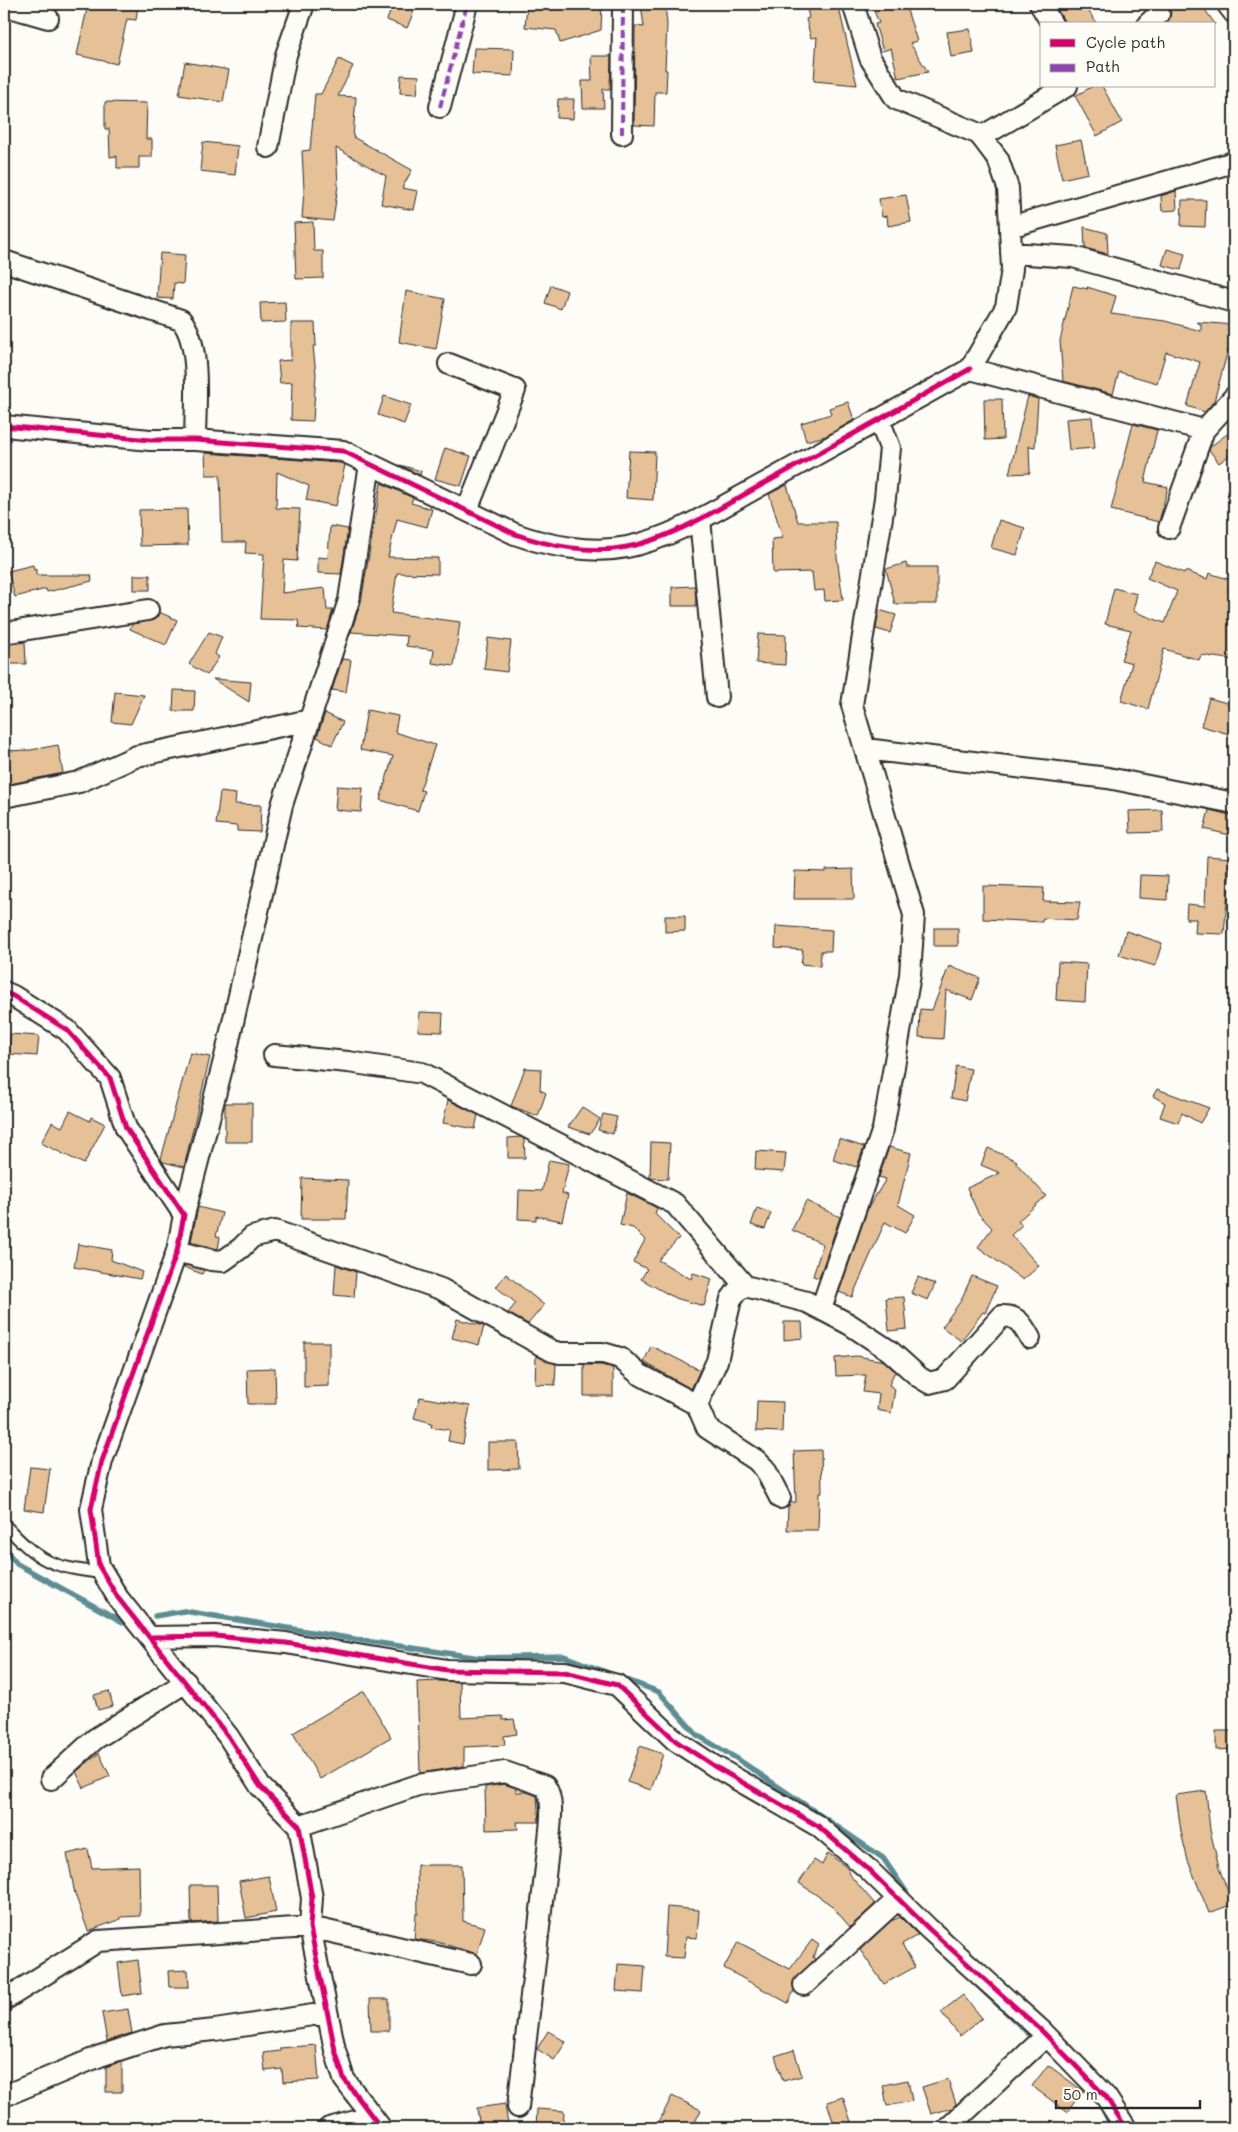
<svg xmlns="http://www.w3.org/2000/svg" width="1238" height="2132" font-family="Mali,sans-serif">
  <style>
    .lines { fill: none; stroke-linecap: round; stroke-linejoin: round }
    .stream { stroke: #5d8d92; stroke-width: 5.5 }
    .building { fill: #e6c197; stroke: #2b2b2b }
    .lane-casing { stroke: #2b2b2b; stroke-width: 14 }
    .street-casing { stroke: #2b2b2b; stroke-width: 24 }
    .lane { stroke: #fdfcf7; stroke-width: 10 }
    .street { stroke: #fdfcf7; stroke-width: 20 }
    .quiet { stroke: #8e44ad; stroke-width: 4; stroke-dasharray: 8 4; stroke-linecap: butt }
    .cycleway-casing { stroke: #fdfcf7; stroke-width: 8 }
    .cycleway { stroke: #d6006c; stroke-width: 5 }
  </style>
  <rect width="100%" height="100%" fill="#fdfcf7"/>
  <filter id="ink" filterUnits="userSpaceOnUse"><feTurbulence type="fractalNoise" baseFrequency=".02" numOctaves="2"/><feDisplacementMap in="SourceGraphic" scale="10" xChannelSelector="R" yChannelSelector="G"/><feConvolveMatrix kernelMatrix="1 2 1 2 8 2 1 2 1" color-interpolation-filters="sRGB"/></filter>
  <g filter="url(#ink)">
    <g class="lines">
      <path class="stream" d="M4 1548 17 1564 123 1622
        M155 1616 184 1611 372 1642 480 1658 564 1656 611 1674
        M619 1677 659 1692 697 1735 736 1758 883 1858 907 1893
        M977 1985 1028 2033
        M1102 2107 1112 2128"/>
    </g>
    <path class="building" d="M88 4H138L136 20 127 19 117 64 77 55Z
      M393 4H417L407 28 387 20Z
      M552 4H602L601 30 560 43 556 30 525 27 527 5 552 7Z
      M641 4H665L667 24 665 70H667L666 92H655L654 126 634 125 635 26 644 27Z
      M806 4H838L857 85 814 81 817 37 811 38 806 19 809 18Z
      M871 4H905L917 41 910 43 928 72 898 78 891 48 883 51 875 24 879 23Z
      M1054 4H1084L1097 24H1066Z
      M1164 4H1201L1215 24H1166L1170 18 1171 12Z
      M970 29 974 53 951 57 947 32Z
      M474 48 514 49 513 76 472 74Z
      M591 56H611L610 89H603L604 108H583L582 81H592Z
      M339 59 353 66 338 96 356 97 353 137 412 170 402 188 418 191 414 210 381 204 386 176 336 148 338 185 333 221 302 218 304 190 302 151 310 150 315 94H321Z
      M185 62 229 70 223 102 179 95Z
      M401 75 419 76 417 94 400 93Z
      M1093 86H1102L1122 122 1097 136 1075 96Z
      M558 99H574L573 119 557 118Z
      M105 102 147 103 146 139H152V157H139V168H117V156L110 157 109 129H105Z
      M1081 140 1088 173 1062 179 1055 145Z
      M203 142 238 146 235 175 200 171Z
      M1176 191 1177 210 1162 211 1161 196Z
      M906 195 911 222 888 226 887 216 882 217 879 199Z
      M1182 200H1206L1205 227 1181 226Z
      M313 222 314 251H323V278L296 279 294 223Z
      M1084 227 1107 233 1108 254 1085 248Z
      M1167 249 1185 254 1181 270 1162 265Z
      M160 253 185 255 183 284 174 283 173 299 157 298Z
      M551 285 567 291 561 309 545 303Z
      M1073 286 1088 289 1087 287 1116 296 1111 314 1165 321 1201 331V325L1197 322 1234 325V346L1230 343 1214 401 1205 412 1187 406 1200 362 1166 352 1157 383 1119 372 1113 394 1063 381 1060 341Z
      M406 291 445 299 436 349 399 342Z
      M285 302 286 322 261 323 260 303Z
      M291 323H315L316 346H313L316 374 313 421 291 420 292 382 280 383 278 361 291 360Z
      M384 396 411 405 404 424 378 415Z
      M1028 396 1038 399 1035 447 1029 446 1030 473 1009 474Z
      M984 399H1002L1003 439 985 440Z
      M848 402 854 420 826 436 806 441 801 423 831 414 829 408Z
      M1092 417 1095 448 1069 450 1066 419Z
      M1133 424 1157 430 1145 482 1168 487 1159 522 1111 510Z
      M1234 429V452L1219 463 1209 450 1211 446Z
      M445 448 471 456 461 486 435 479Z
      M629 451 655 452 653 500 626 498Z
      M205 453 340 463 345 465 336 506 306 500 309 486 277 472 276 508 300 509 297 561 284 560 282 593 325 588 327 610H333L327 630 299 628 298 620 260 619 264 554 245 553 246 542H222L220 475H206Z
      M400 465 421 471 420 475Z
      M381 483 413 498 411 503 432 509 427 527 397 519 388 557 438 558V574L397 573 391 613 460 622 454 666 432 663 434 650 406 646 407 636 351 632 361 602Z
      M787 485 798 522H836L837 557 843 600 825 601 824 590 814 591 812 572 773 573 772 539 783 538 769 494Z
      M187 509 188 545 140 546 139 510Z
      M999 520 1025 528 1017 555 991 548Z
      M330 526 348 529 341 574 318 573V557L328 558Z
      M1155 561 1184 573 1185 571 1207 579 1209 573 1231 580 1228 590 1234 592V660L1201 655 1199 660 1164 649 1148 709 1121 701 1132 663 1121 660 1131 630 1105 624 1114 588 1137 594 1133 611 1165 623 1177 591 1147 578Z
      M906 563 907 567H937V604H895L886 569Z
      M33 565 34 570 36 569V575H91L92 581 47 592 46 589 15 597 8 571Z
      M134 575H150V590H134Z
      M695 586 696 606H672V587Z
      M879 610 896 615 890 633 876 629Z
      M159 612 177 620 166 645 130 629 132 624 155 619Z
      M209 632 222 637 215 654 219 657 207 675 189 664Z
      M758 634 786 635 785 665 756 663Z
      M488 638 511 641 507 672 484 669Z
      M25 642 26 664H4V645Z
      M342 659 351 660 346 692 332 690Z
      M213 679 251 682 249 702Z
      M174 690 195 691 194 711H173Z
      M115 692 144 695 131 724 112 722Z
      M1209 698 1234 705V715L1229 734 1201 726Z
      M367 710 398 716 395 732 435 745 420 790 424 791 418 811 380 800 393 756 360 750Z
      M325 713 343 722 332 745 317 737Z
      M58 745 63 773 5 785 4 751 31 750Z
      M337 786 363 788 361 812 335 810Z
      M220 792 236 794 235 804 261 805 260 832 237 831V826L216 824Z
      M1162 810 1163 832 1130 833 1129 811Z
      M1209 810 1234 816V836L1204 829Z
      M1207 856 1231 858 1224 934 1195 933 1196 919H1186L1187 904 1205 906Z
      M853 869 854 899H794L795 871 826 872V870Z
      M1140 875 1168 876 1167 900 1139 898Z
      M983 886 1044 888 1043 901 1080 902 1077 920 1043 918 1042 922 983 919Z
      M665 916H685V931L665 932Z
      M776 926 832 930 831 951H821L820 966 801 964 803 950 775 948Z
      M934 928H958V946H934Z
      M1126 931 1162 943 1155 966 1119 955Z
      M1058 962 1087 964 1085 1002 1056 1000Z
      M949 966 980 978 972 1000 946 990 943 1039 919 1037 920 1009 932 1010Z
      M419 1012 443 1013 442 1032 418 1031Z
      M10 1034 39 1036 37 1056 9 1054Z
      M190 1053 210 1057 184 1167 163 1162 161 1159Z
      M956 1066 971 1069 965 1101 951 1098Z
      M525 1068 541 1069 540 1090 546 1093 538 1116 511 1106Z
      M1157 1089 1174 1095 1209 1108 1200 1123 1182 1113 1178 1123 1160 1117 1165 1103 1153 1096Z
      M448 1100 478 1115 475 1129 443 1123Z
      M225 1103H252V1142H225Z
      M582 1107 600 1119 590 1134 568 1127Z
      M70 1111 90 1121 91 1117 105 1124 84 1164 41 1143 52 1122 62 1127Z
      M603 1114 617 1117 613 1134 598 1130Z
      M521 1137 524 1139 525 1158H508V1138Z
      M839 1139 864 1147 857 1167 833 1160Z
      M651 1142 670 1143 668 1179 650 1178Z
      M889 1147 911 1153 898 1205 915 1215 905 1233 885 1222 852 1297 839 1292 868 1208 886 1179 879 1177Z
      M988 1148 1017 1161 1016 1163 1046 1196 1018 1221 1022 1225 1011 1235 1039 1266 1023 1280 978 1247 992 1228 978 1213 967 1188 1000 1173 981 1165Z
      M756 1151 786 1153 784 1172 755 1170Z
      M549 1160 569 1164 562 1193 568 1195 562 1221 536 1216V1220L518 1219 519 1190 542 1191Z
      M302 1178 348 1180 346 1219H301Z
      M627 1193 657 1208 655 1214 679 1238 658 1260 691 1279 693 1273 712 1279 704 1306 675 1298 641 1279 647 1269 633 1262 645 1240 633 1228 620 1225Z
      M806 1201 840 1217 819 1278 813 1276 823 1244 792 1230Z
      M198 1207 222 1213 216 1236 220 1237 218 1249 191 1242Z
      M757 1208 771 1213 765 1229 751 1225Z
      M78 1244 112 1250 111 1260 142 1272 140 1279 74 1267Z
      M185 1265 204 1270 202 1274 184 1267Z
      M336 1265 356 1272 354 1297 334 1295Z
      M506 1274 544 1305 528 1324 508 1313 516 1303 496 1287Z
      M972 1276 997 1286 985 1313 983 1312 961 1341 942 1327 960 1302Z
      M918 1277 935 1284 928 1300 911 1293Z
      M904 1297 907 1329 889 1331 886 1298Z
      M457 1319 484 1326 479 1345 452 1338Z
      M784 1322H802L803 1338 784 1340Z
      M304 1342H329V1386L304 1387Z
      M651 1346 700 1370 691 1389 644 1362Z
      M536 1356 556 1364 555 1385 535 1384Z
      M857 1356 884 1361 897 1373H894L889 1385 895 1389 891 1413 877 1410 879 1394 863 1392 866 1375 836 1376 835 1358Z
      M584 1365H601L613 1368V1396H584Z
      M275 1368 276 1404H248L247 1369Z
      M420 1397 470 1406 463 1444 448 1441 450 1430 431 1427 432 1423 414 1418Z
      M757 1401 783 1402 782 1432 756 1431Z
      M488 1442H518L519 1469 488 1470Z
      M821 1450 822 1493H819L818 1530H787L788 1507 791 1502H796L794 1451Z
      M30 1467 50 1469 44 1512 24 1509Z
      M439 1681 460 1682 461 1718 503 1716V1720L514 1719 517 1734 504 1736 505 1745 464 1747V1766L420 1773 417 1682Z
      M109 1691 113 1706 98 1710 94 1695Z
      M364 1691 391 1737 320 1779 293 1733Z
      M1216 1731H1234V1749L1216 1750Z
      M640 1746 663 1754 651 1790 627 1782Z
      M99 1753 110 1776 84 1788 76 1772Z
      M504 1784 516 1788V1792H527L537 1796 539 1822H517L518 1829 486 1830 485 1787Z
      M1206 1791 1210 1830 1219 1868 1233 1904 1209 1913 1188 1861 1181 1832 1176 1795Z
      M88 1849 92 1868 139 1866 140 1916 121 1917V1919L88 1931 75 1894 67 1854Z
      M828 1853 850 1870 848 1873 875 1904 850 1927 831 1905 799 1883 814 1860 822 1865Z
      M417 1865H462L463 1921 485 1927 477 1954 437 1942 414 1939 416 1914H418Z
      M269 1876 276 1912 246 1918 239 1881Z
      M190 1885H217L218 1921 191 1923Z
      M667 1907 699 1910 697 1938 686 1937 684 1958 664 1957Z
      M900 1917 918 1935 902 1944 915 1967 884 1984 860 1950 891 1921Z
      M812 1940 819 1945 813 1957 815 1959 793 1981 794 1991 788 2003 724 1968 738 1942 790 1969Z
      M138 1960 142 1993 122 1996 118 1963Z
      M618 1964 645 1966 643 1993 616 1991Z
      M188 1970 189 1987H169L168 1971Z
      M963 1995 982 2018 960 2036 941 2012Z
      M370 1999H389V2031H371Z
      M128 2009 132 2033 107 2041 102 2013Z
      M548 2031 566 2042 554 2060 537 2049Z
      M316 2045 319 2080 283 2082 282 2069 265 2071 263 2053 280 2051V2048Z
      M794 2050 802 2076 783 2081 775 2056Z
      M122 2061V2092H106V2067Z
      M1048 2065 1083 2091 1067 2112 1032 2086Z
      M948 2079 956 2104 952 2108 931 2114 922 2087Z
      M908 2080 912 2101 887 2106 883 2085Z
      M672 2096 701 2110 692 2128H656Z
      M843 2097 853 2128H835L827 2102Z
      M505 2104 508 2125 480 2128 477 2108Z
      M537 2109 564 2111 563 2128H536Z"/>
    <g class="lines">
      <g class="lane-casing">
        <path id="lane" d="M4 1524C39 1562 51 1567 102 1573"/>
      </g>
      <g class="street-casing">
        <path id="street" d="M853 4 870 58 896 99 979 134 998 159 1008 188 1012 269 1006 307 970 369 1204 430
          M1040 4 1052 24
          M1227 4 1234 13
          M4 9 13 8 48 18
          M1148 24 1159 14
          M440 107 467 4
          M622 134 623 4
          M981 137 1067 86
          M268 147 286 55 304 4
          M1010 227 1234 162
          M1011 253 1073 257 1234 302
          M4 261 181 320C202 344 195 408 195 440
          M449 364 515 390 467 510
          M4 426 150 440H195L343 451 515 534C548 546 591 554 627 547 675 538 724 505 767 482 835 444 902 407 970 369
          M700 519 717 697
          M1169 528 1204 430 1234 397
          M4 633 148 610
          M865 749 1108 778 1234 803
          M4 797 79 782 137 756 310 720
          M4 992 13 996 67 1030 110 1078 126 1128 184 1215 177 1251 102 1461 91 1509 99 1566 118 1598 228 1736 260 1786 299 1826 312 1898 310 1927 335 2050 344 2079 381 2128
          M274 1055 348 1062 422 1073 675 1204 745 1286
          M184 1215 227 1049 282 805 349 600 370 464
          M177 1251 211 1260 223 1261 241 1248 252 1237 275 1231 441 1289 552 1351 560 1353H603L620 1358 639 1374 697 1405 707 1428 756 1460 765 1469 780 1498
          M821 1309 883 1129 910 975 914 915 852 705 885 498 890 448 879 419
          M697 1405 717 1361 731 1299 737 1291 745 1286 807 1302 849 1324 890 1351 919 1377 929 1383 945 1379 1002 1316C1018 1315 1023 1326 1030 1338
          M151 1637 215 1636 286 1643 447 1670 565 1672 617 1685 676 1741 714 1766 818 1826 869 1870 929 1929 1043 2032 1106 2097 1126 2128
          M51 1779 95 1739 186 1682
          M299 1826 418 1785 505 1772 545 1786C556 1801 549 1832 548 1850L518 2107
          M804 1985 898 1899
          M4 2000 98 1941 310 1927 471 1964
          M4 2096 100 2056 165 2035 215 2030 326 2013
          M329 2128 371 2117
          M948 2128 1046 2036"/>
      </g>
      <use href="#lane" class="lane"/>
      <use href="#street" class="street"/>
      <path class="quiet" d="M440 107 467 4
        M622 134 623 4"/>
      <g class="cycleway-casing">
        <path id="cycleway" d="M4 426 150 440H195L343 451 515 534C548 546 591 554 627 547 675 538 724 505 767 482 835 444 902 407 970 369
          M4 992 13 996 67 1030 110 1078 126 1128 184 1215 177 1251 102 1461 91 1509 99 1566 118 1598 228 1736 260 1786 299 1826 312 1898 310 1927 335 2050 344 2079 381 2128
          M151 1637 215 1636 286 1643 447 1670 565 1672 617 1685 676 1741 714 1766 818 1826 869 1870 929 1929 1043 2032 1106 2097 1126 2128"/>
      </g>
      <use href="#cycleway" class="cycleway"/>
    </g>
  </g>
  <rect width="1238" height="2132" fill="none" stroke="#fdfcf7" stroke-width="20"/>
  <rect x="10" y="10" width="1218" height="2112" fill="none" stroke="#2b2b2b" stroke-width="2" filter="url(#ink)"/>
  <rect x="1040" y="22" width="175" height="65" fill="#fdfcf7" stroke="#a9a8a5"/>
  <rect x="1050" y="39" width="25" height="8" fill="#d6006c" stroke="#a9a8a5"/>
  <text x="1086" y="48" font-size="15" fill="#2b2b2b">Cycle path</text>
  <rect x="1050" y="64" width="25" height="8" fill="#8e44ad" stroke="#a9a8a5"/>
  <text x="1086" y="72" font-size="15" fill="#2b2b2b">Path</text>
  <path d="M1056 2100v8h144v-8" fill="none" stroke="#2b2b2b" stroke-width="2.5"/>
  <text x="1063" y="2100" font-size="15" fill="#2b2b2b" stroke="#fdfcf7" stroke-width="4" paint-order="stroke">50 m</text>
</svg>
